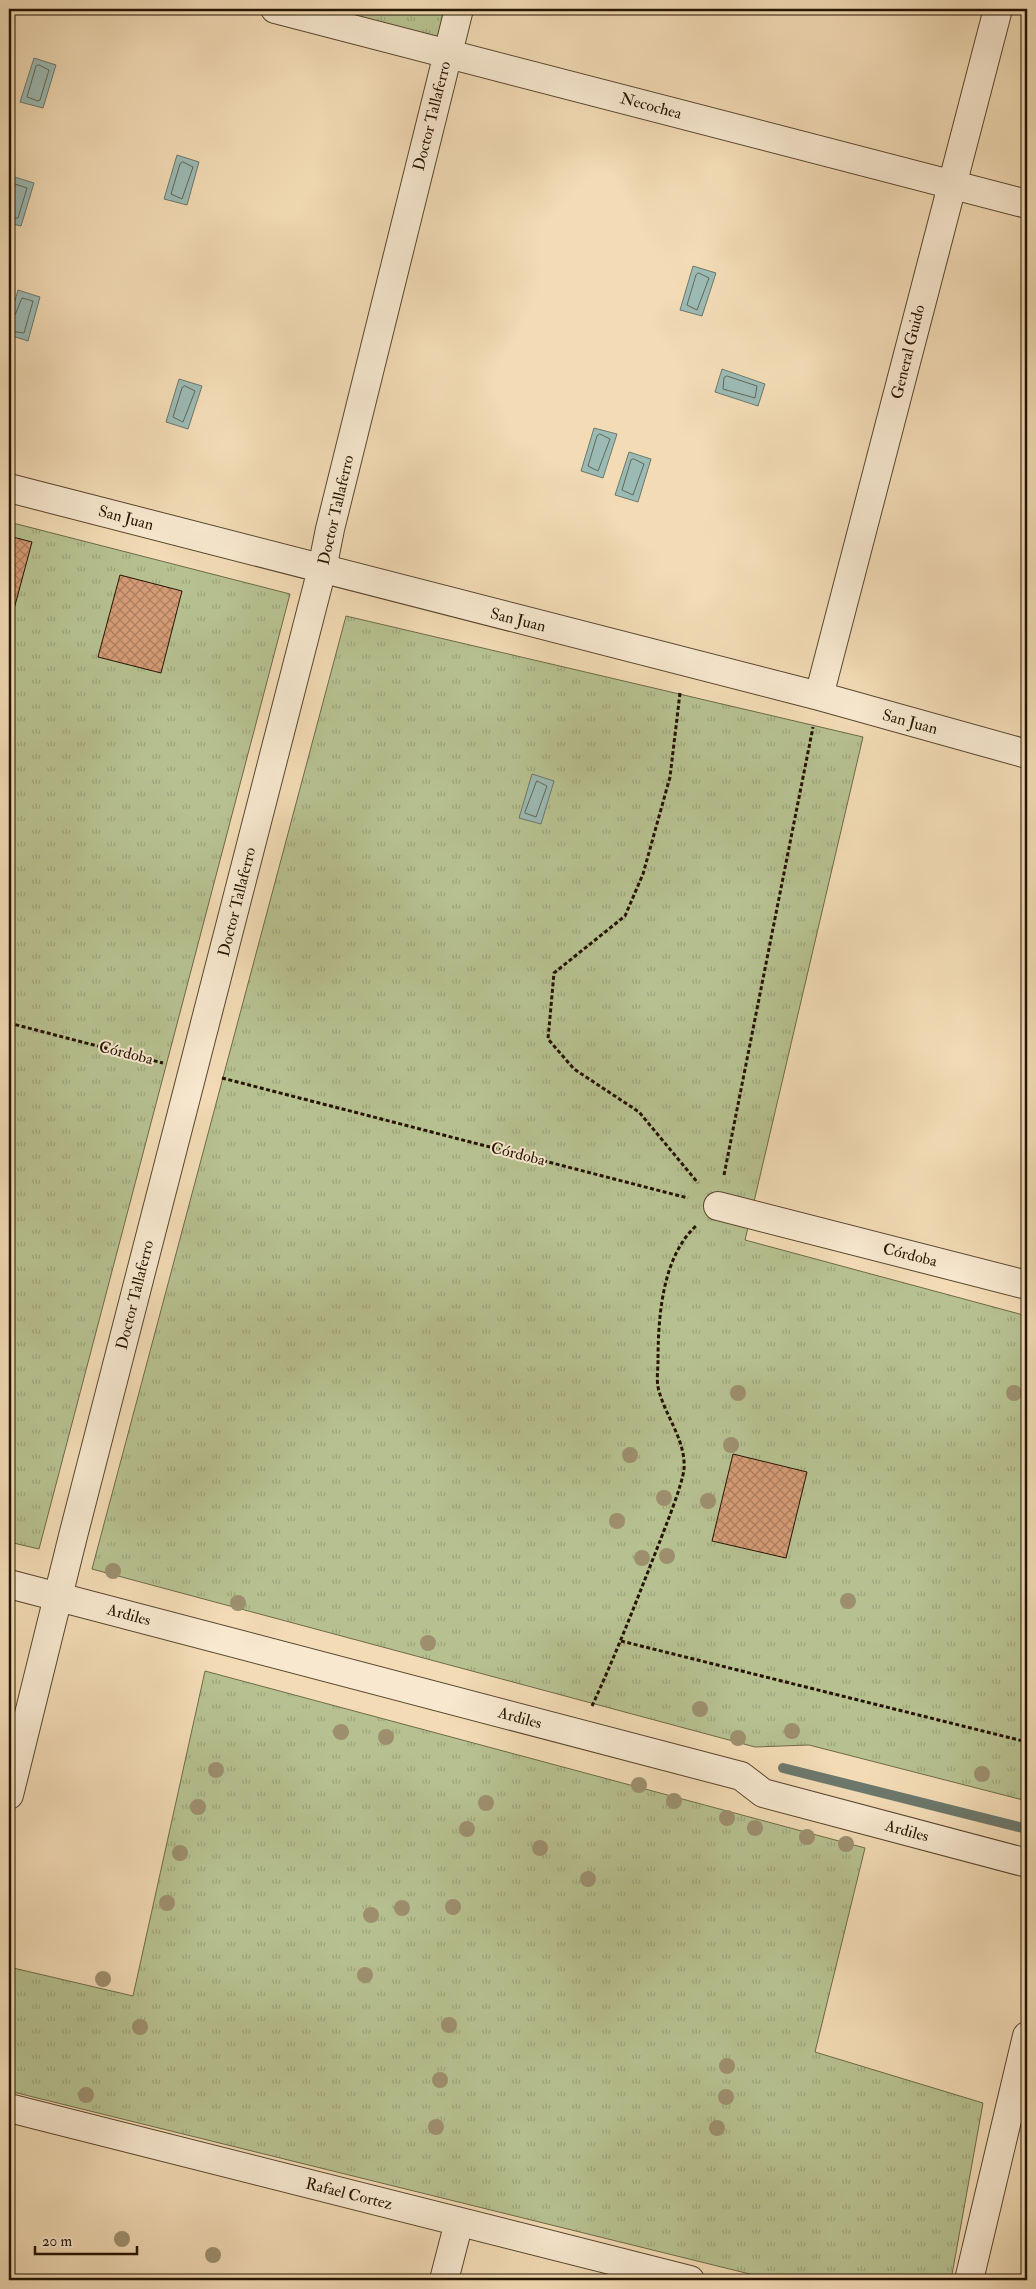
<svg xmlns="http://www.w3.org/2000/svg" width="1036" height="2289" font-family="'IM FELL Double Pica',serif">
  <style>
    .grass { fill: url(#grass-tufts); stroke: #6e6a48 }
    .water { fill: #9cbab4; stroke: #6c786c }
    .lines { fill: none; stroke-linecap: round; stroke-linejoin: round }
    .shore { stroke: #60675a; stroke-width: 1 }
    .stream { stroke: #6c786c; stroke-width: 10 }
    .building { fill: url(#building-cross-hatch); stroke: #251401 }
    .minor-casing { stroke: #58462e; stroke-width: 30 }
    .path { stroke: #251401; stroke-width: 3; stroke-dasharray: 4 2.5; stroke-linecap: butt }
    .minor { stroke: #f7e8cf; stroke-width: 28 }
    .tree { fill: #9d8f6e }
    .labels { text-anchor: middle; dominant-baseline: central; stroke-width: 4; stroke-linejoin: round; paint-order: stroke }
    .street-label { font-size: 16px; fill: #251401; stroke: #f7e8cf }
  </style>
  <defs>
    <pattern id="grass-tufts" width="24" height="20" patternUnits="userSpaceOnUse" patternTransform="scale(1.25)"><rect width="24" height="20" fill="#b7c190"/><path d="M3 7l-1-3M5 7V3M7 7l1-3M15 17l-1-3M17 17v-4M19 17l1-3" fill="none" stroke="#9da57a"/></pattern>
    <pattern id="building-cross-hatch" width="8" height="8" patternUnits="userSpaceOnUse" patternTransform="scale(1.25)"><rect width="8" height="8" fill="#d49c76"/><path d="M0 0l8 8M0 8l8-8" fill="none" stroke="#ac7e5e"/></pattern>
  </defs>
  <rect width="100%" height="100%" fill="#f2dbb5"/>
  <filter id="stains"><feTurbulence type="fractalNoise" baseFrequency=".004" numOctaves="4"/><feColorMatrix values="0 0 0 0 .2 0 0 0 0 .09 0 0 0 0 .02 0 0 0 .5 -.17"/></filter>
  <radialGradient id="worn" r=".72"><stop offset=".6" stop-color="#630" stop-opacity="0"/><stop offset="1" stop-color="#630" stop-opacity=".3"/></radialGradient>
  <path class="grass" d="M275 9H459L448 53Z
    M9 522 290 594 39 1549 9 1542Z
    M346 616 863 737 745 1240 1027 1316V1801L809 1745 755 1747 92 1569Z
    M205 1671 865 1848 815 2052 983 2103 951 2280H774L9 2091V1967L133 1996Z"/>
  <path class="water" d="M34 58 56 65 43 108 20 102Z
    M177 155 199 162 187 205 164 199Z
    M11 176 34 183 21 226 9 223V185Z
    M693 266 716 273 702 316 680 310Z
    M18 290 40 297 28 341 9 335V321Z
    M722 369 765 384 758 406 715 392Z
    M179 379 202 386 188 429 166 422Z
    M594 428 617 434 603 478 581 471Z
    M629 452 651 459 638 502 615 495Z
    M532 774 554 781 541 824 519 818Z"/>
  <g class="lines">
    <path class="shore" d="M39 65 49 70 40 100 38 101 27 97 36 66Z
      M183 162 193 167 182 199 171 194 180 164Z
      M9 182 27 188 18 218H9
      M699 273 709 278 697 310 687 305 696 275Z
      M9 318 15 315 22 298 33 301 24 333 9 331
      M727 376 757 386 755 398 723 389 724 378Z
      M185 386 195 391 183 422 173 417 182 388Z
      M600 434 610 439 598 471 588 466 597 436Z
      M634 459 644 464 633 495 622 490 631 460Z
      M537 781 547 786 536 817 525 813Z"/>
    <path class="stream" d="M783 1768 1027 1829"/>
  </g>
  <path class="building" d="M9 536 32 542 10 624H9Z
    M120 575 182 591 161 673 98 657Z
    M733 1454 807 1472 786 1558 712 1541Z"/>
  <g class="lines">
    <g class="minor-casing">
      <path id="minor" d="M275 9 1027 204
        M9 488 819 696 1027 754
        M819 696 998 9
        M718 1206 1027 1285
        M9 1584 741 1776 763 1793 1027 1863
        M9 1795 73 1536 322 569 330 529 459 9
        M9 2108 690 2280
        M444 2280 459 2222
        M969 2280 1027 2036"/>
    </g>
    <path class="path" d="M680 693 670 777 643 874 625 916 554 973 548 1039 574 1069 639 1112 698 1183
      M9 1023 163 1063
      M222 1078 688 1198
      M724 1175 813 727
      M621 1641 1027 1742
      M592 1706C617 1652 638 1597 660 1541 666 1525 682 1486 684 1469 686 1441 666 1417 659 1391 656 1382 658 1370 658 1361 658 1318 662 1257 696 1226"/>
    <use href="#minor" class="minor"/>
  </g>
  <g class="tree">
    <circle cx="738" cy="1393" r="8"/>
    <circle cx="1014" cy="1393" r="8"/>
    <circle cx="731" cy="1445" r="8"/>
    <circle cx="630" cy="1455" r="8"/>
    <circle cx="664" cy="1498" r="8"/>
    <circle cx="708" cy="1501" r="8"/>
    <circle cx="617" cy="1521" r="8"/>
    <circle cx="667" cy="1556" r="8"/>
    <circle cx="642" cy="1558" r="8"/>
    <circle cx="113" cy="1571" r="8"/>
    <circle cx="848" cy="1601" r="8"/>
    <circle cx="238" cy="1603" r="8"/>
    <circle cx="428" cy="1643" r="8"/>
    <circle cx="700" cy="1709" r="8"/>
    <circle cx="792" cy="1731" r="8"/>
    <circle cx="341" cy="1732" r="8"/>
    <circle cx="386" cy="1737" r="8"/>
    <circle cx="738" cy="1738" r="8"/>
    <circle cx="216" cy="1770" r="8"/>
    <circle cx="982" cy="1774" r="8"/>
    <circle cx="639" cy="1785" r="8"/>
    <circle cx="674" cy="1801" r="8"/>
    <circle cx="486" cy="1803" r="8"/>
    <circle cx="198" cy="1807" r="8"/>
    <circle cx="727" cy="1818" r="8"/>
    <circle cx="755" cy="1828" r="8"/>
    <circle cx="467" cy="1829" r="8"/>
    <circle cx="807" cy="1837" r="8"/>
    <circle cx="846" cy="1844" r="8"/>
    <circle cx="540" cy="1848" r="8"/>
    <circle cx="180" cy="1853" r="8"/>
    <circle cx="588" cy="1879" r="8"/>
    <circle cx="167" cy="1903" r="8"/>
    <circle cx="453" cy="1907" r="8"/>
    <circle cx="402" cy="1908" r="8"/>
    <circle cx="371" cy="1915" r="8"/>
    <circle cx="365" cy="1975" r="8"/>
    <circle cx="103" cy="1979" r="8"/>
    <circle cx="449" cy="2025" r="8"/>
    <circle cx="140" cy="2027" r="8"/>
    <circle cx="727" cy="2066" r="8"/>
    <circle cx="440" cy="2080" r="8"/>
    <circle cx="86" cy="2095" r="8"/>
    <circle cx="726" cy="2097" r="8"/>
    <circle cx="436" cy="2127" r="8"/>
    <circle cx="717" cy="2128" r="8"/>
    <circle cx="122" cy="2239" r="8"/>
    <circle cx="213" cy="2255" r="8"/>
  </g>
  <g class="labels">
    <g class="street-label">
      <text transform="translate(651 106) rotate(15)">Necochea</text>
      <text transform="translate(432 116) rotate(-76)">Doctor Tallaferro</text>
      <text transform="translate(908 352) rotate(-76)">General Guido</text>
      <text transform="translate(336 510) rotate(-77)">Doctor Tallaferro</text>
      <text transform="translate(126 518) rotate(15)">San Juan</text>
      <text transform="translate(518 620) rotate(14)">San Juan</text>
      <text transform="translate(910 722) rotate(15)">San Juan</text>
      <text transform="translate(237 902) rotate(-76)">Doctor Tallaferro</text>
      <text transform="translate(126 1053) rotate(14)">Córdoba</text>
      <text transform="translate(518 1154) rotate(14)">Córdoba</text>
      <text transform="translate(910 1255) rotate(14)">Córdoba</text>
      <text transform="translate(135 1295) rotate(-76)">Doctor Tallaferro</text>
      <text transform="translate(129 1615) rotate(15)">Ardiles</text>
      <text transform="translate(520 1718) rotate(15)">Ardiles</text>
      <text transform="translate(907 1831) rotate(15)">Ardiles</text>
      <text transform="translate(349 2194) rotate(14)">Rafael Cortez</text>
    </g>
  </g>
  <rect width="1036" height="2289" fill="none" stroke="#f2dbb5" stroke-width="30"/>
  <rect x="10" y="10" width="1016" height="2269" fill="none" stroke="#251401" stroke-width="2.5"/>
  <rect x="15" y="15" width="1006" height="2259" fill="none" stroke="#251401"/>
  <path d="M35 2246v8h102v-8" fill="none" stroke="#251401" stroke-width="2.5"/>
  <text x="42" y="2246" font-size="15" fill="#251401" stroke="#f7e8cf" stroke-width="4" paint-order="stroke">20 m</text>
  <rect width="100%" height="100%" filter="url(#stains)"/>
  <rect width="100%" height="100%" fill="url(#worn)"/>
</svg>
